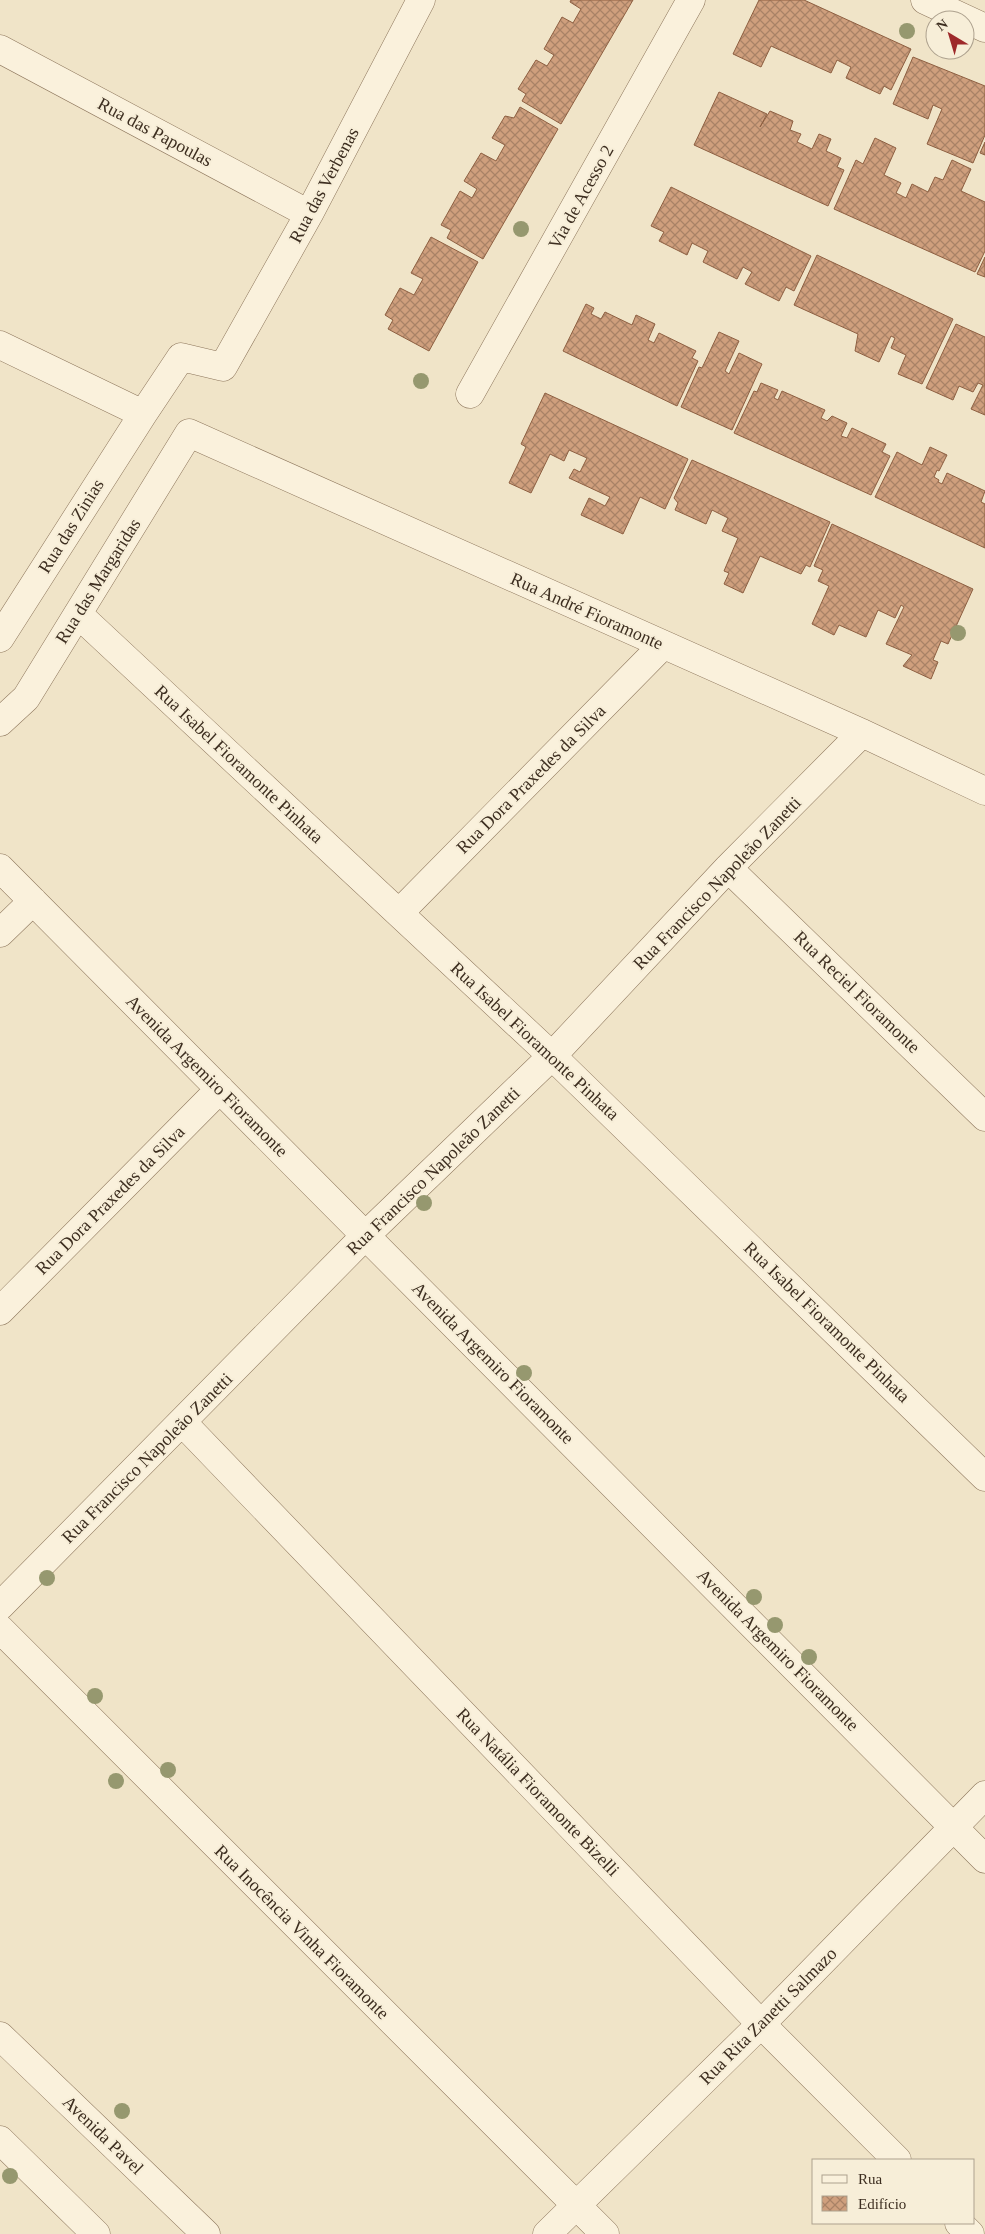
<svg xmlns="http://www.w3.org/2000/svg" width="985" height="2234" font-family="'Times New Roman',serif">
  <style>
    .building { fill: url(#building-cross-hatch); stroke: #8d5f41 }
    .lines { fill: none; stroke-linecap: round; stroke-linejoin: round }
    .minor-casing { stroke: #8d765c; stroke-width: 29 }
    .tertiary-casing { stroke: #8d765c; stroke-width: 29 }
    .minor { stroke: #faf1dc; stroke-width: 28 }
    .tertiary { stroke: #faf1dc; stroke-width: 28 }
    .tree { fill: #96986f }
    .labels { text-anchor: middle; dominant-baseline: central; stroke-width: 4; stroke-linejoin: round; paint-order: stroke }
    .street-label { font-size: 18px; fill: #3d2e20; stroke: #f7eed8 }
  </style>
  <defs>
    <pattern id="building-cross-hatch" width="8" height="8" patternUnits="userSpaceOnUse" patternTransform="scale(1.25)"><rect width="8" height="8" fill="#cf9f7d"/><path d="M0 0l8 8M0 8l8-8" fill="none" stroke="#a98266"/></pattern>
  </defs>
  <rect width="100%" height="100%" fill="#f0e4c8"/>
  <path class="building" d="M571 0H633L561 124 522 101 526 94 518 89 536 60 547 66 554 55 544 49 562 17 573 23 581 9 570 2Z
    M759 0H804L911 49 891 90 884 86 880 94 846 78 851 67 837 60 831 73 771 46 761 67 733 54Z
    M913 57 985 86V135L973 163 927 144 942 109 933 105 928 119 893 104Z
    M719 92 767 114 760 127 770 111 793 121 790 130 801 134 797 142 812 149 819 134 831 139 826 151 841 158 837 167 844 170 828 206 694 145Z
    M520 107 558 129 483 259 447 238 451 230 441 225 460 191 472 198 477 189 464 181 481 153 496 161 505 145 492 138 505 116 514 118Z
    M875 138 896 148 884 175 901 183 896 193 906 198 912 184 928 192 935 177 943 180 952 160 971 169 961 191 985 202V251L975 272 834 209 856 160 863 164Z
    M985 142V155L980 153Z
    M671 187 811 256 794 291 786 287 779 301 745 284 752 272 743 267 737 279 703 262 708 251 692 243 687 255 659 241 664 232 651 226Z
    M431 237 478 262 429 351 388 329 393 320 385 315 400 288 414 295 423 279 411 273Z
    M817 255 953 319 922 384 898 374 906 355 891 348 895 338 891 336 879 362 855 351 858 334 794 305Z
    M985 257V277L977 274Z
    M586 304 594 308 591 314 601 319 605 312 632 325 636 315 655 324 648 340 654 343 659 333 696 351 692 358 698 361 677 406 563 351Z
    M956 324 985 337V415L971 409 983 385 978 383 973 392 959 386 953 400 926 388Z
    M719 332 739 341 725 371 729 374 739 353 762 364 732 430 681 407 699 367 702 368Z
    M761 383 778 390 774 398 778 400 782 391 825 410 821 418 827 421 832 416 847 423 841 436 847 438 852 428 886 444 882 452 890 456 871 495 734 433 754 391 757 392Z
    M545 393 688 459 665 509 640 497 623 534 581 515 589 498 605 506 610 497 569 478 574 469 580 472 587 458 569 450 564 461 550 454 531 493 509 483 526 447 521 444Z
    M930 447 947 455 939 471 937 470 934 477 939 480 938 482 942 484 947 473 985 491 981 502 985 504V548L875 497 897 452 922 465Z
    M692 460 830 522 810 567 806 565 801 574 760 556 743 593 724 584 729 573 724 571 738 538 722 531 728 518 712 510 706 524 675 510 678 503 674 498Z
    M832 524 973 589 948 644 941 641 933 660 938 662 931 679 903 666 912 655 886 644 904 607 901 605 895 618 878 610 866 637 839 625 834 635 812 624 829 586 818 581 823 570 814 566Z"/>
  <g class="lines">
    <g class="minor-casing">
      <path id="minor" d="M925 0 985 28
        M0 49 309 214
        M0 345 143 414
        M470 394 691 0
        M78 614 552 1056 985 1477
        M0 638 143 414 181 357 223 367 309 214 421 0
        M0 722 26 698 189 433 862 733 985 791
        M0 868 985 1859
        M728 868 985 1117
        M399 913 663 645
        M0 933 33 901
        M0 1311 220 1089
        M182 1422 761 2024 897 2160
        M0 1606 366 1235 552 1056 728 868 862 733
        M0 1629 605 2234
        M959 2223 970 2234
        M547 2234 761 2024 985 1795"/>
    </g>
    <g class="tertiary-casing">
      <path id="tertiary" d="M0 2036 206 2234
        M0 2140 96 2234"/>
    </g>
    <use href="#minor" class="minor"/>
    <use href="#tertiary" class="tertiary"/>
  </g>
  <g class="tree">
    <circle cx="907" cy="31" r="8"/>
    <circle cx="521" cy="229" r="8"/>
    <circle cx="421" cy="381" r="8"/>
    <circle cx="958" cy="633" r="8"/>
    <circle cx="424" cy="1203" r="8"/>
    <circle cx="524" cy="1373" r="8"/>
    <circle cx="47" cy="1578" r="8"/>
    <circle cx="754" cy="1597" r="8"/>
    <circle cx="775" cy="1625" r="8"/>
    <circle cx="809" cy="1657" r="8"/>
    <circle cx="95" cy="1696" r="8"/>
    <circle cx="168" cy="1770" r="8"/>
    <circle cx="116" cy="1781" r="8"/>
    <circle cx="122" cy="2111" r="8"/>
    <circle cx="10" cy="2176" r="8"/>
  </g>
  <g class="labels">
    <g class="street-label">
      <text transform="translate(155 132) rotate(28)">Rua das Papoulas</text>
      <text transform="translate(324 185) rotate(-62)">Rua das Verbenas</text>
      <text transform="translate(581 197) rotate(-61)">Via de Acesso 2</text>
      <text transform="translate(71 526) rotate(-58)">Rua das Zinias</text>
      <text transform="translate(98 581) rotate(-58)">Rua das Margaridas</text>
      <text transform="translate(587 611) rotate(24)">Rua André Fioramonte</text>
      <text transform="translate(239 764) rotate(43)">Rua Isabel Fioramonte Pinhata</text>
      <text transform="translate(531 779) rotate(-45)">Rua Dora Praxedes da Silva</text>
      <text transform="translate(717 883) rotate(-46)">Rua Francisco Napoleão Zanetti</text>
      <text transform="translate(857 992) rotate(44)">Rua Reciel Fioramonte</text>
      <text transform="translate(535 1041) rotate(43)">Rua Isabel Fioramonte Pinhata</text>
      <text transform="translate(207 1076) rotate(45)">Avenida Argemiro Fioramonte</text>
      <text transform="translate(433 1171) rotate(-44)">Rua Francisco Napoleão Zanetti</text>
      <text transform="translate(110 1200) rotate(-45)">Rua Dora Praxedes da Silva</text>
      <text transform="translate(827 1322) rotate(44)">Rua Isabel Fioramonte Pinhata</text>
      <text transform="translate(493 1363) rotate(45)">Avenida Argemiro Fioramonte</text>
      <text transform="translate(147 1458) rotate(-45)">Rua Francisco Napoleão Zanetti</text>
      <text transform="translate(778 1650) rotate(45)">Avenida Argemiro Fioramonte</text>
      <text transform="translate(538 1792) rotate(46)">Rua Natália Fioramonte Bizelli</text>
      <text transform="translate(302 1932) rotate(45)">Rua Inocência Vinha Fioramonte</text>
      <text transform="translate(768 2016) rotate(-45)">Rua Rita Zanetti Salmazo</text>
      <text transform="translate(103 2135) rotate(44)">Avenida Pavel</text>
    </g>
  </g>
  <rect x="812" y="2159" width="162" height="65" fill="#f7eed8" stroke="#ada18e"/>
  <rect x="822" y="2175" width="25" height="8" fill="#faf1dc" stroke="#ada18e"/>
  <text x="858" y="2184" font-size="15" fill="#3d2e20">Rua</text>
  <rect x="822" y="2196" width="25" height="15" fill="url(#building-cross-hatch)" stroke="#ada18e"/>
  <text x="858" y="2209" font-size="15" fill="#3d2e20">Edifício</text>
  <g transform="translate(950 35) rotate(322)"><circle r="24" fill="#f7eed8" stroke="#ada18e"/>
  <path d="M0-4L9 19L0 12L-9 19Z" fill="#9e2a2b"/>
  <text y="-8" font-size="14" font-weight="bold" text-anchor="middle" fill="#3d2e20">N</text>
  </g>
</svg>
